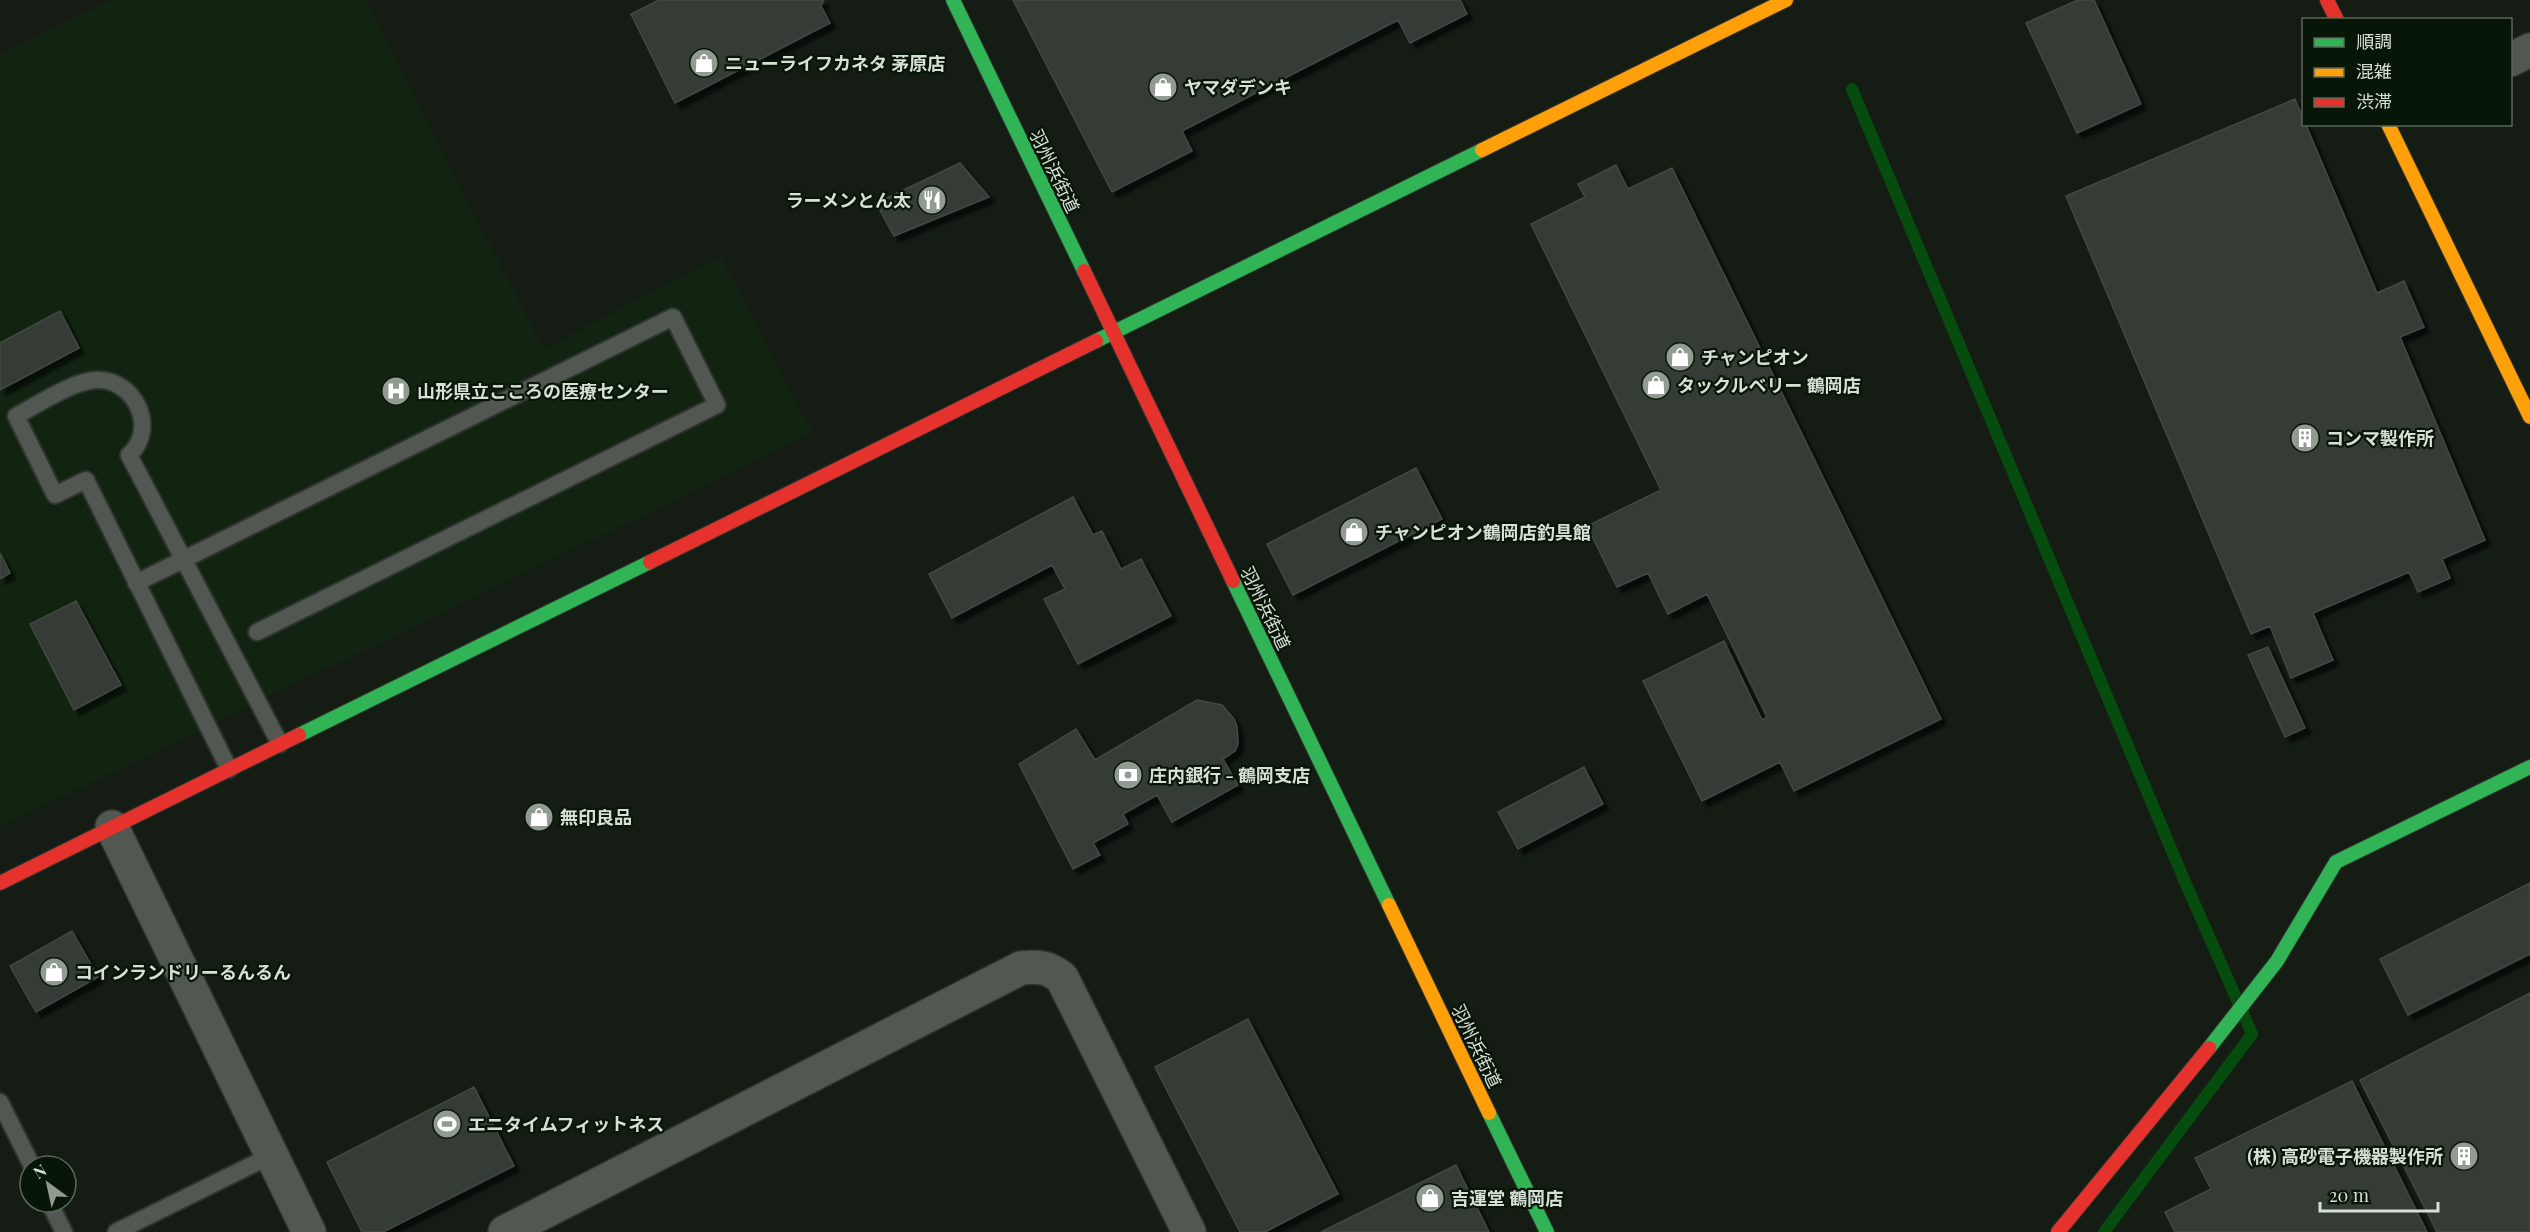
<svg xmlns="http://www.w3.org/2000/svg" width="2530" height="1232" font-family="'Playfair Display','Noto Sans JP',serif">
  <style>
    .built { fill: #122411 }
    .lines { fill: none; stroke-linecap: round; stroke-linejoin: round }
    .stream { stroke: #074c0f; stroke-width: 12 }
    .building { fill: #343b34; stroke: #424942; stroke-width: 1.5; filter: url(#shadow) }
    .lane-casing { stroke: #303530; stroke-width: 20 }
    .street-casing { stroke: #303530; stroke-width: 36 }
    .fast-casing { stroke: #303530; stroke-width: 16 }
    .slow-casing { stroke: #303530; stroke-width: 16 }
    .jam-casing { stroke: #303530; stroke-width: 16 }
    .lane { stroke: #515851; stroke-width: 16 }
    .street { stroke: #515851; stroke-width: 33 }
    .fast { stroke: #30b455; stroke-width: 14 }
    .slow { stroke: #ff9f0a; stroke-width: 14 }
    .jam { stroke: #e5322d; stroke-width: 14 }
    .labels { text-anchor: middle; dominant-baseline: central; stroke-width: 4.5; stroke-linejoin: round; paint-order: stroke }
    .poi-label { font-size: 18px; font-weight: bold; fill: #d6e0d6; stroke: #081607; text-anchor: start }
    .street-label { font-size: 18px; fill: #d6e0d6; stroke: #081607 }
  </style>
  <defs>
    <filter id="shadow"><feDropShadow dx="5.5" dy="5.5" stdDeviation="1.5" flood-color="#0009"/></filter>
  </defs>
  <rect width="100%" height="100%" fill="#141c14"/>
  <path class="built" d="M111 0H367L543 349 721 257 813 433 0 827V54Z"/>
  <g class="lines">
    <path class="stream" d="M1852 89 2185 882 2252 1034 2104 1232"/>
  </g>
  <path class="building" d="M659 0H824L821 6 830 23 675 103 631 14Z
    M1013 0H1460L1467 14 1410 43 1398 20 1182 131 1192 151 1112 192Z
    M2078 0H2094L2141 104 2077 133 2026 23Z
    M2295 99 2377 293 2404 281 2424 327 2400 337 2485 540 2442 559 2450 578 2418 592 2409 572 2313 613 2333 660 2291 678 2270 626 2251 634 2066 196Z
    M960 163 989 197 894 236 876 203Z
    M1616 165 1628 189 1672 168 1941 719 1794 791 1780 762 1702 801 1643 681 1724 641 1762 720 1767 717 1707 594 1668 614 1648 573 1617 587 1587 526 1661 490 1531 224 1585 197 1578 184Z
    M60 311 79 348 0 390V343Z
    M1416 468 1442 519 1293 595 1267 544Z
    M1073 497 1093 535 1102 531 1121 569 1141 559 1171 616 1078 664 1044 599 1065 589 1052 565 952 618 929 574Z
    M0 553 10 573 0 579Z
    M76 601 121 685 74 710 30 624Z
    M2268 647 2305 728 2285 737 2248 655Z
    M1197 700 1222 705 1234 719 1237 727 1238 744 1235 751 1223 759 1238 785 1172 822 1157 795 1123 814 1128 824 1093 843 1100 855 1073 869 1019 764 1076 729 1095 760Z
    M1584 767 1603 804 1518 849 1498 812Z
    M2530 883V954L2408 1015 2380 959Z
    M72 931 98 977 36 1012 10 966Z
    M2530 993V1232H2437L2360 1080Z
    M1248 1019 1338 1194 1265 1232H1240L1155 1067Z
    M2352 1081 2427 1232H2175L2165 1212 2211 1189 2195 1158Z
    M474 1087 514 1166 383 1232H362L327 1162Z
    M1456 1165 1489 1232H1321Z"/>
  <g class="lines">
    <g class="lane-casing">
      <path id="lane" d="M136 583 673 317 717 405 257 632
        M229 769 86 480 55 495 16 416C37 405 73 381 96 380 134 378 159 428 129 455L280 744
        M0 1102 32 1166
        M49 1202 64 1232
        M116 1232 272 1155"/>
    </g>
    <g class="street-casing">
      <path id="street" d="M2510 60 2530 50
        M112 827 309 1232
        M505 1232 1021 968C1038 966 1049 967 1062 978L1189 1232"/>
    </g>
    <g class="fast-casing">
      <path id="fast" d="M953 0 1084 271
        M1096 341 1482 150
        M1233 581 1389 905
        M299 735 650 562
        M2209 1048 2277 961 2336 862 2530 767
        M1489 1113 1547 1232"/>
    </g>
    <g class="slow-casing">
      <path id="slow" d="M2388 124 2530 417
        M1482 150 1786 0
        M1389 905 1489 1113"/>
    </g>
    <g class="jam-casing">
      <path id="jam" d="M2327 0 2337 20
        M1084 271 1233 581
        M650 562 1096 341
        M0 883 299 735
        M2058 1232 2209 1048"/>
    </g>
    <use href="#lane" class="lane"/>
    <use href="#street" class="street"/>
    <use href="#fast" class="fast"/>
    <use href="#slow" class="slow"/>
    <use href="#jam" class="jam"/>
  </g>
  <defs>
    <g id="shop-disc" transform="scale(1.5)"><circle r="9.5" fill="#929b92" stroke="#081607"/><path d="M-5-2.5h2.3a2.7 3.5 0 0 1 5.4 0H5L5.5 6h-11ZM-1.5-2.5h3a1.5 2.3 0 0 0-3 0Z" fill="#fff"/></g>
    <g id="restaurant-disc" transform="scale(1.5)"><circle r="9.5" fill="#929b92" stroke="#081607"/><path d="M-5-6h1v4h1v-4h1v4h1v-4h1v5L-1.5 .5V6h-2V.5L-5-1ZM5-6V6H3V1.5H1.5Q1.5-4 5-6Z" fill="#fff"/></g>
    <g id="hospital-disc" transform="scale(1.5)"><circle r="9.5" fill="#929b92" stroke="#081607"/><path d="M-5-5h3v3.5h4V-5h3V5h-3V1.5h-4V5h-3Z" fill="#fff"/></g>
    <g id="building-disc" transform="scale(1.5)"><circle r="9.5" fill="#929b92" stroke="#081607"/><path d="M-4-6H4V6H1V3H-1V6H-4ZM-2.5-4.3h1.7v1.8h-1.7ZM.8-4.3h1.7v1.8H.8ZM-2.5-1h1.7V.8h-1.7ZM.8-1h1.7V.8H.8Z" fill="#fff"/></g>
    <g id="bank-disc" transform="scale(1.5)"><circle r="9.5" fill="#929b92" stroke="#081607"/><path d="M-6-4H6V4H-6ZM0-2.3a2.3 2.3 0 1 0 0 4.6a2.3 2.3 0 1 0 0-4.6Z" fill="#fff"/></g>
    <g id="stadium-disc" transform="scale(1.5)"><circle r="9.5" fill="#929b92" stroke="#081607"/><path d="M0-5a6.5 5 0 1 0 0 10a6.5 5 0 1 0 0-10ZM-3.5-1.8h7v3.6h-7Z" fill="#fff"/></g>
  </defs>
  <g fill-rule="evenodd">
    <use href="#shop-disc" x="704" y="63"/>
    <use href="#shop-disc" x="1163" y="87"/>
    <use href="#restaurant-disc" x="932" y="200"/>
    <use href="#shop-disc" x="1680" y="357"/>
    <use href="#shop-disc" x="1656" y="385"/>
    <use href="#hospital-disc" x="396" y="391"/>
    <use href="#building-disc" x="2305" y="438"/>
    <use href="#shop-disc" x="1354" y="532"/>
    <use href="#bank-disc" x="1128" y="775"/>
    <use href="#shop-disc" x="539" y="817"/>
    <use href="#shop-disc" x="54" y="972"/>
    <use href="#stadium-disc" x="447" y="1124"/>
    <use href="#building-disc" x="2464" y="1156"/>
    <use href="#shop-disc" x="1430" y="1198"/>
  </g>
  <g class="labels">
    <g class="poi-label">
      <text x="725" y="63">ニューライフカネタ 茅原店</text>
      <text x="1184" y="87">ヤマダデンキ</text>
      <text x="911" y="200" text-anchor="end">ラーメンとん太</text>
      <text x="1701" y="357">チャンピオン</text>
      <text x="1677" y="385">タックルベリー 鶴岡店</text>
      <text x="417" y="391">山形県立こころの医療センター</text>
      <text x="2326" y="438">コンマ製作所</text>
      <text x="1375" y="532">チャンピオン鶴岡店釣具館</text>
      <text x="1149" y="775">庄内銀行 - 鶴岡支店</text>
      <text x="560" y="817">無印良品</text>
      <text x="75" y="972">コインランドリーるんるん</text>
      <text x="468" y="1124">エニタイムフィットネス</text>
      <text x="2443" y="1156" text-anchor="end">(株) 高砂電子機器製作所</text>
      <text x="1451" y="1198">吉運堂 鶴岡店</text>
    </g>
    <g class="street-label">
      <text transform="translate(1055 171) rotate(64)">羽州浜街道</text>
      <text transform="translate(1266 608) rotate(64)">羽州浜街道</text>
      <text transform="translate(1477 1046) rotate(64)">羽州浜街道</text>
    </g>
  </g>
  <rect x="2302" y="18" width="210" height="108" fill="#081607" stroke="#5a675a" stroke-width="1.5"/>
  <rect x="2314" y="38" width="30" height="9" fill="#30b455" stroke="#5a675a" stroke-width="1.5"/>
  <text x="2356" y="48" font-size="18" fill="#d6e0d6">順調</text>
  <rect x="2314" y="68" width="30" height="9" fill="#ff9f0a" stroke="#5a675a" stroke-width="1.5"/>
  <text x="2356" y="78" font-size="18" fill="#d6e0d6">混雑</text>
  <rect x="2314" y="98" width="30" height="9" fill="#e5322d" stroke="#5a675a" stroke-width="1.5"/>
  <text x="2356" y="108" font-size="18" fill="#d6e0d6">渋滞</text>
  <g transform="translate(48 1184) rotate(327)"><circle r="28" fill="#081607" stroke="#5a675a" stroke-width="1.5"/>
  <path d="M0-4.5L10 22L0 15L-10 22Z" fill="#929b92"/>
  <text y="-9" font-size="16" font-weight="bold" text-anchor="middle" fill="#d6e0d6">N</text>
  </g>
  <path d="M2320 1202v9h118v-9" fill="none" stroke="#d6e0d6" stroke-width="3"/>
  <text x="2329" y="1202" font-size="18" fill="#d6e0d6" stroke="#081607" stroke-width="4.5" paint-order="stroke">20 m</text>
</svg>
